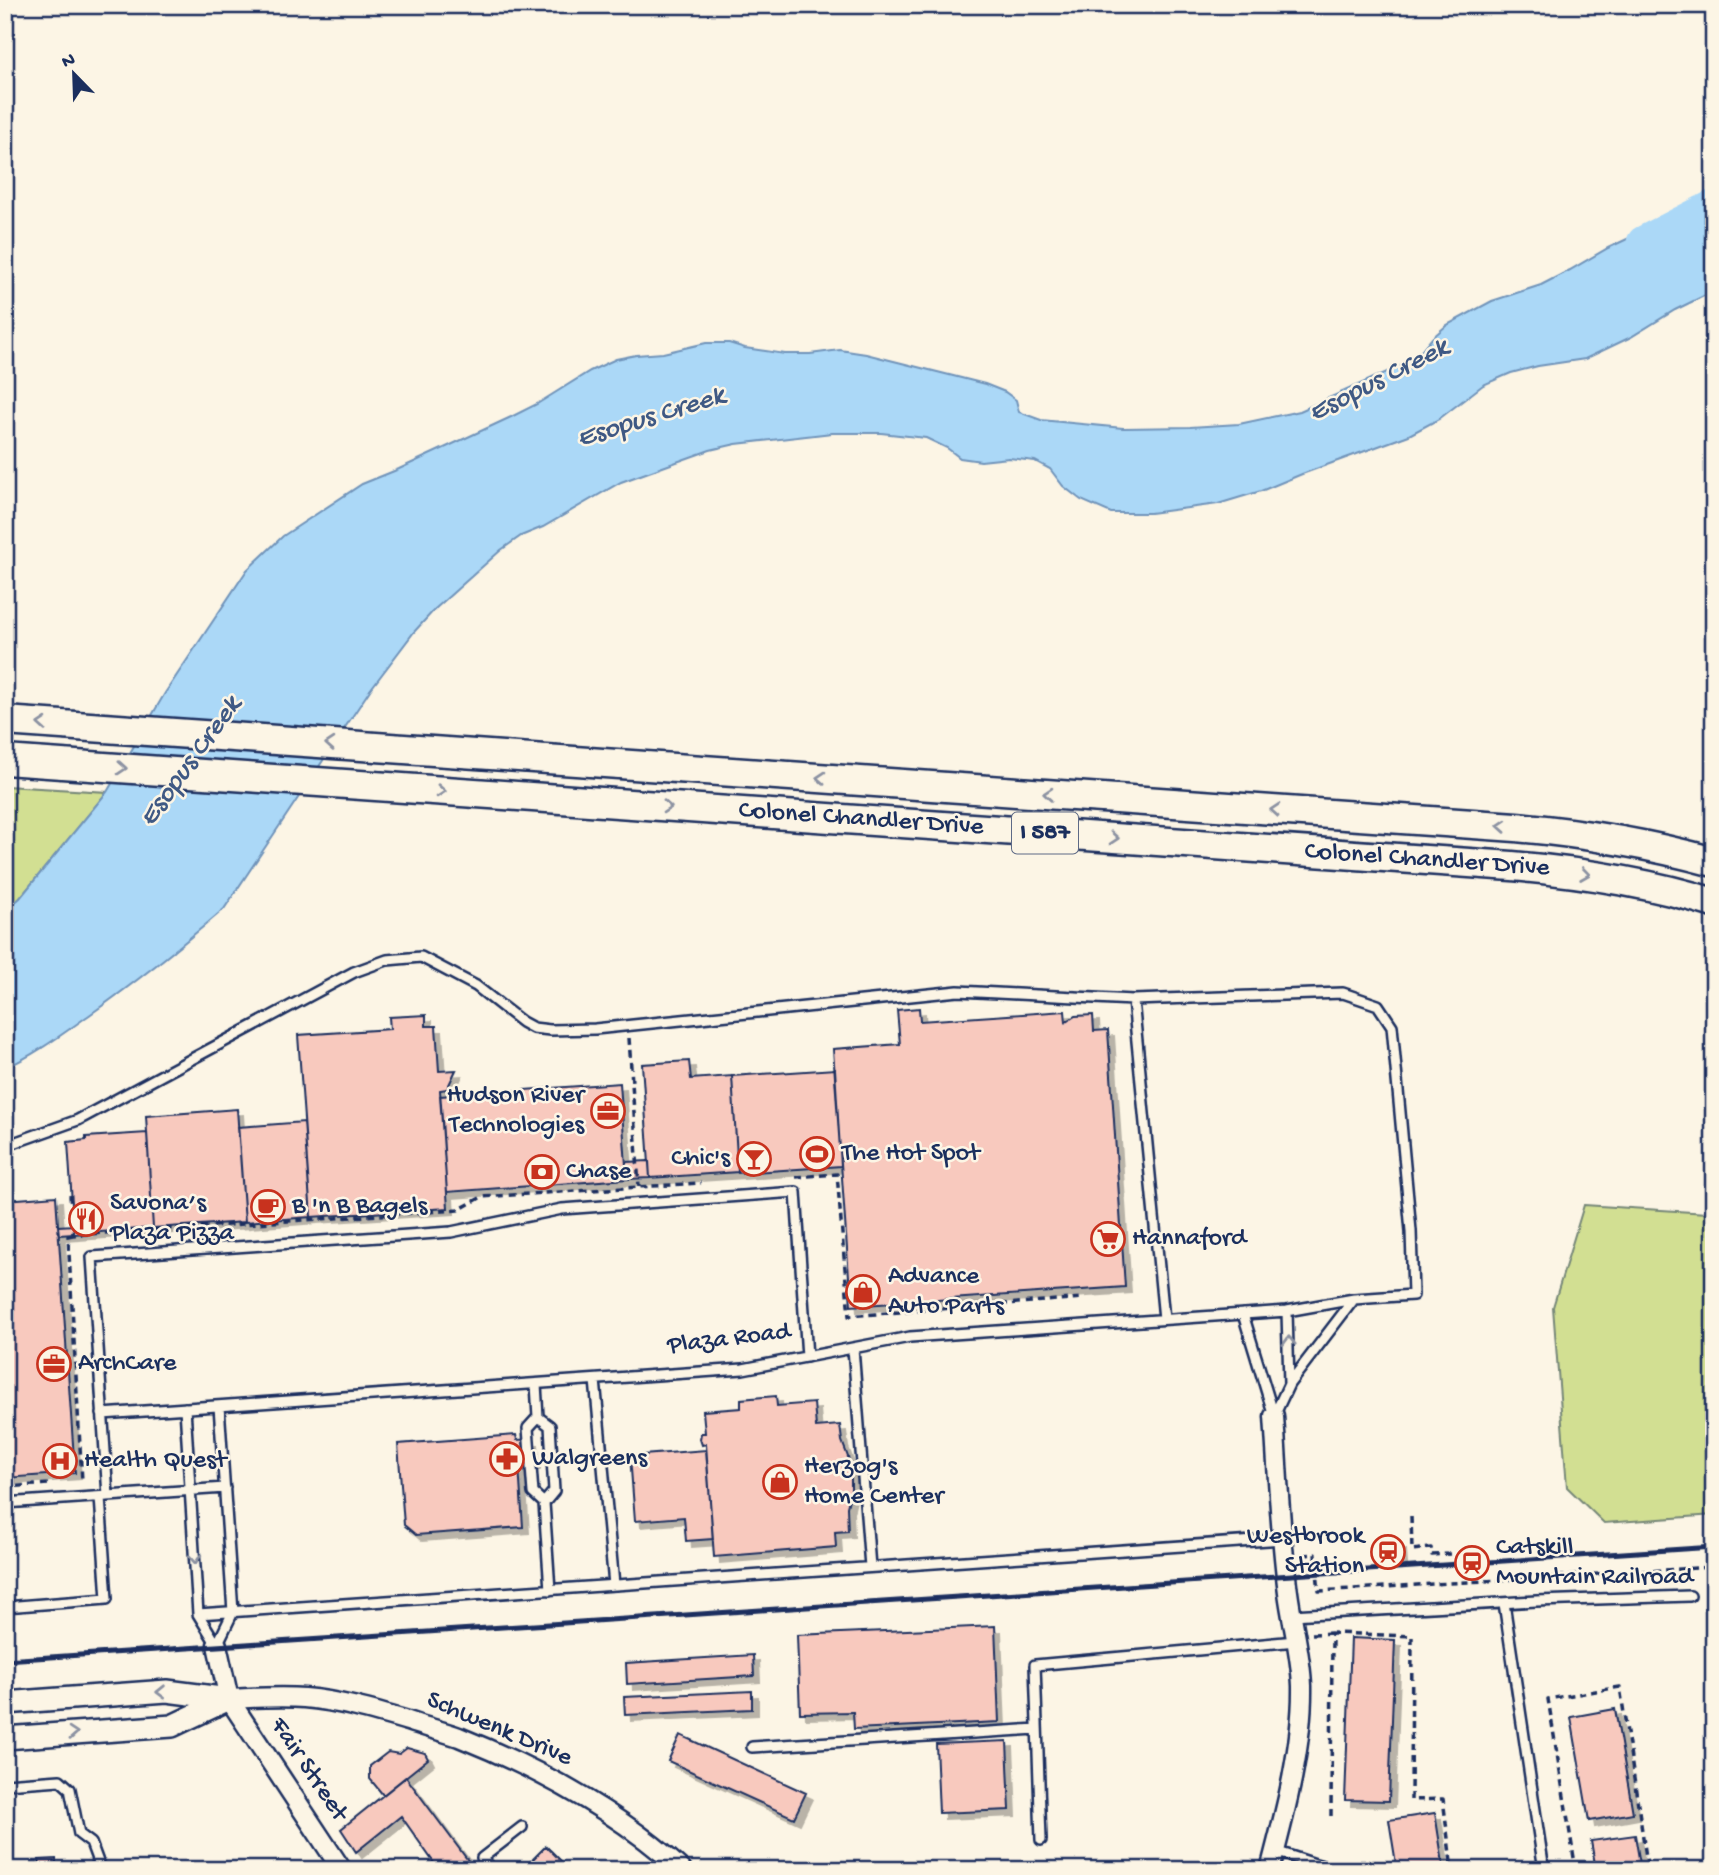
<svg xmlns="http://www.w3.org/2000/svg" width="1719" height="1875" font-family="'Gochi Hand',sans-serif">
  <style>
    .green { fill: #d2df92; stroke: #768778; stroke-width: 2 }
    .water { fill: #abd8f7; stroke: #7194ba; stroke-width: 2 }
    .lines { fill: none; stroke-linecap: round; stroke-linejoin: round }
    .river { stroke: #abd8f7; stroke-width: 35 }
    .building { fill: #f8c9be; stroke: #1b2f5e; stroke-width: 2; filter: url(#shadow) }
    .service-casing { stroke: #1b2f5e; stroke-width: 14 }
    .minor-casing { stroke: #1b2f5e; stroke-width: 23 }
    .tertiary-casing { stroke: #1b2f5e; stroke-width: 26 }
    .trunk-casing { stroke: #1b2f5e; stroke-width: 33 }
    .path { stroke: #1b2f5e; stroke-width: 3.5; stroke-dasharray: 7 5; stroke-linecap: butt }
    .service { stroke: #fcf5e5; stroke-width: 9 }
    .minor { stroke: #fcf5e5; stroke-width: 18 }
    .tertiary { stroke: #fcf5e5; stroke-width: 21 }
    .trunk { stroke: #fcf5e5; stroke-width: 28 }
    .rail { stroke: #1b2f5e; stroke-width: 5 }
    .oneway { stroke: #8c92a2 }
    .labels { text-anchor: middle; dominant-baseline: central; stroke-width: 5; stroke-linejoin: round; paint-order: stroke }
    .shield { fill: #fcf5e5; stroke: #5e6a86; stroke-width: 2 }
    .shield-label { font-size: 24px; font-weight: bold; fill: #1b2f5e }
    .street-label { font-size: 26px; fill: #1b2f5e; stroke: #fcf5e5 }
    .poi-label { font-size: 26px; fill: #1b2f5e; stroke: #fcf5e5; text-anchor: start }
    .water-label { font-size: 28px; font-style: italic; fill: #3f5984; stroke: #fcf5e5 }
  </style>
  <defs>
    <filter id="shadow"><feDropShadow dx="6" dy="6" stdDeviation="0" flood-color="#0004"/></filter>
  </defs>
  <rect width="100%" height="100%" fill="#fcf5e5"/>
  <filter id="ink" filterUnits="userSpaceOnUse"><feTurbulence type="fractalNoise" baseFrequency=".0143" numOctaves="2"/><feDisplacementMap in="SourceGraphic" scale="14" xChannelSelector="R" yChannelSelector="G"/><feConvolveMatrix kernelMatrix="1 2 1 2 8 2 1 2 1" color-interpolation-filters="sRGB"/></filter>
  <g filter="url(#ink)">
    <path class="green" d="M5 786 107 792 20 898 5 911Z
      M1584 1205 1707 1213 1714 1216V1515L1604 1523 1567 1487 1553 1307Z"/>
    <path class="water" d="M1714 214V291L1675 310 1631 337 1585 359 1538 366 1511 373 1483 385 1439 419 1409 435 1302 474 1261 491 1218 504 1150 513H1111L1081 500 1063 486 1050 469 1035 461 1009 458 981 461 960 458 947 448 926 438 881 433H832L736 444 710 450 621 482 543 527 521 536 501 550 435 609 414 632 370 690 224 909C180 947 135 983 88 1016 61 1035 35 1055 5 1068V911L20 898 107 792 165 693 247 570 283 536 362 484 399 469 511 417 537 404 590 371 616 359 636 355 663 353 706 343H729L745 348 785 354H810L840 350 866 354 985 384 1005 392 1016 400 1019 412 1041 420 1123 428 1190 427 1239 424 1300 411 1414 360 1432 338 1447 325 1492 301 1541 285 1570 270 1608 248 1657 225 1697 220Z"/>
    <g class="lines">
      <path class="river" d="M1644 243 1714 207"/>
    </g>
    <path class="building" d="M919 1008 920 1021 1065 1011 1066 1022 1075 1016 1093 1015 1094 1031 1108 1030 1125 1287 851 1306 833 1049 900 1044 897 1010Z
      M426 1015V1026H436L439 1071 456 1070 447 1089 440 1090 448 1208 311 1217 298 1035 390 1029 389 1017Z
      M689 1061 691 1079 732 1076 738 1172 650 1178 642 1064Z
      M835 1069 841 1166 738 1173 732 1076Z
      M620 1083 627 1179 447 1192 440 1096Z
      M237 1109 245 1222 153 1228 146 1116Z
      M304 1122 311 1217 245 1222 238 1127Z
      M147 1133 153 1228 74 1234 68 1142 86 1140V1137Z
      M649 1161 650 1178 627 1179 626 1162Z
      M56 1196 75 1473 5 1478V1200Z
      M74 1225V1234L59 1235 58 1226Z
      M776 1396 777 1406 814 1403 816 1427 840 1425 842 1441 848 1457 851 1473V1491L847 1507 848 1531 835 1532 836 1547 714 1557 706 1444 702 1445 700 1439 701 1433H705L703 1411 741 1408V1399Z
      M516 1435 517 1440 532 1439 534 1464 519 1466 523 1527 416 1535 404 1525 398 1444Z
      M706 1450 713 1539 686 1541 684 1517 635 1521 630 1456Z
      M1400 1544 1401 1558 1377 1560 1376 1546Z
      M995 1626 999 1722 854 1729 853 1712 800 1713 797 1635Z
      M1351 1638 1395 1640 1389 1801 1345 1800Z
      M753 1655 754 1676 627 1684 626 1663Z
      M752 1691V1709L625 1715 624 1697Z
      M1615 1709 1633 1813 1589 1821 1571 1717Z
      M680 1735 806 1793 794 1818 668 1761Z
      M1007 1741 1010 1810 939 1813 936 1744Z
      M407 1748 425 1753 428 1759 383 1795 370 1779V1766L388 1752 399 1754Z
      M406 1777 475 1870H439L401 1816 356 1852 341 1829Z
      M1435 1813 1444 1870H1397L1389 1820Z
      M1635 1835 1641 1870H1596L1591 1841Z
      M546 1846 570 1870H522Z
      M56 1859V1866L86 1864V1870H10L40 1867 39 1860Z"/>
    <g class="lines">
      <g class="service-casing">
        <path id="service" d="M1133 1000 1164 1319
          M5 1146 78 1120 354 972 387 960 421 957 476 986 522 1022 533 1028 550 1030 595 1029 958 991 1133 1000 1343 993 1378 1005 1392 1026 1411 1231 1413 1295 1354 1299 1287 1311 910 1337 743 1369 102 1414
          M1243 1314 1274 1416
          M853 1348 870 1567
          M595 1380 614 1585
          M536 1384 538 1417 550 1426 554 1491 544 1503 550 1590
          M1289 1384 1354 1299
          M185 1408 198 1614 217 1645
          M1274 1416 1289 1384 1287 1311
          M538 1417 528 1428 533 1493 544 1503
          M108 1496 92 1257 451 1232 562 1209 796 1192 807 1357
          M5 1503 225 1488
          M1504 1603 1544 1870
          M5 1607 107 1599 100 1497
          M198 1614 1282 1539
          M1292 1615 1536 1601 1690 1596
          M217 1645 233 1612 219 1406
          M752 1747 1037 1729
          M5 1784 60 1780 70 1789 79 1834 91 1843 101 1870
          M1041 1840 1035 1665 1296 1641
          M1275 1851 1312 1863 1309 1870
          M1312 1863 1330 1868 1331 1870
          M491 1870 482 1858 522 1827"/>
      </g>
      <g class="minor-casing">
        <path id="minor" d="M217 1645 229 1699 342 1870
          M229 1699C254 1698 279 1696 304 1698 339 1701 374 1711 408 1721 425 1727 442 1731 459 1737 539 1769 618 1812 682 1870
          M1270 1870C1285 1813 1303 1745 1302 1686 1301 1655 1292 1623 1288 1592 1280 1534 1278 1475 1274 1416"/>
      </g>
      <g class="tertiary-casing">
        <path id="tertiary" d="M5 1703 167 1691 229 1699
          M5 1738 172 1726 229 1699"/>
      </g>
      <g class="trunk-casing">
        <path id="trunk" d="M5 721 1516 827C1583 833 1648 844 1714 862
          M5 760 1512 866C1580 872 1648 882 1714 903"/>
      </g>
      <path class="path" d="M629 1038 639 1187
        M796 1177 837 1174 849 1316 1083 1298
        M70 1195 73 1235 458 1210 482 1197 701 1183
        M73 1235 68 1236 82 1481 81 1482
        M5 1487 49 1484
        M1411 1516 1412 1550 1431 1548 1432 1555 1450 1554
        M1303 1555 1315 1554 1319 1591 1714 1567
        M1312 1634 1332 1633
        M1331 1816 1332 1633 1412 1636 1411 1800 1443 1799 1452 1870
        M1576 1870 1548 1699 1620 1687 1648 1870"/>
      <use href="#service" class="service"/>
      <use href="#minor" class="minor"/>
      <use href="#tertiary" class="tertiary"/>
      <use href="#trunk" class="trunk"/>
      <path class="rail" d="M5 1660 1714 1547"/>
    </g>
    <defs><path id="oneway-chevron" d="M-2-3.5L2.5 0L-2 3.5" fill="none" stroke-width="1.6" stroke-linecap="round" stroke-linejoin="round" transform="scale(1.75)"/></defs>
    <g class="oneway">
      <use href="#oneway-chevron" transform="translate(42 724) rotate(-176)"/>
      <use href="#oneway-chevron" transform="translate(330 744) rotate(-176)"/>
      <use href="#oneway-chevron" transform="translate(122 768) rotate(4)"/>
      <use href="#oneway-chevron" transform="translate(821 778) rotate(-176)"/>
      <use href="#oneway-chevron" transform="translate(441 791) rotate(4)"/>
      <use href="#oneway-chevron" transform="translate(1048 794) rotate(-176)"/>
      <use href="#oneway-chevron" transform="translate(667 807) rotate(4)"/>
      <use href="#oneway-chevron" transform="translate(1275 810) rotate(-176)"/>
      <use href="#oneway-chevron" transform="translate(1502 826) rotate(-176)"/>
      <use href="#oneway-chevron" transform="translate(1114 838) rotate(4)"/>
      <use href="#oneway-chevron" transform="translate(1585 874) rotate(8)"/>
      <use href="#oneway-chevron" transform="translate(1289 1341) rotate(-92)"/>
      <use href="#oneway-chevron" transform="translate(195 1559) rotate(86)"/>
      <use href="#oneway-chevron" transform="translate(161 1692) rotate(179)"/>
      <use href="#oneway-chevron" transform="translate(73 1733) rotate(-4)"/>
    </g>
  </g>
  <defs>
    <g id="office-ring" transform="scale(1.75)"><circle r="9.5" fill="#fcf5e5" stroke="#c8321e" stroke-width="1.5"/><path d="M-6-3h4V-5.5h4V-3h4V5H-6ZM-1-4.5V-3h2v-1.5ZM-6 0V1H6V0Z" fill="#c8321e"/></g>
    <g id="stadium-ring" transform="scale(1.75)"><circle r="9.5" fill="#fcf5e5" stroke="#c8321e" stroke-width="1.5"/><path d="M0-5a6.5 5 0 1 0 0 10a6.5 5 0 1 0 0-10ZM-3.5-1.8h7v3.6h-7Z" fill="#c8321e"/></g>
    <g id="bar-ring" transform="scale(1.75)"><circle r="9.5" fill="#fcf5e5" stroke="#c8321e" stroke-width="1.5"/><path d="M-6-5H6L.8 .8V4.5H3.5V6h-7V4.5H-.8V.8Z" fill="#c8321e"/></g>
    <g id="bank-ring" transform="scale(1.75)"><circle r="9.5" fill="#fcf5e5" stroke="#c8321e" stroke-width="1.5"/><path d="M-6-4H6V4H-6ZM0-2.3a2.3 2.3 0 1 0 0 4.6a2.3 2.3 0 1 0 0-4.6Z" fill="#c8321e"/></g>
    <g id="cafe-ring" transform="scale(1.75)"><circle r="9.5" fill="#fcf5e5" stroke="#c8321e" stroke-width="1.5"/><path d="M-5.5-4.5H6V0H3Q3 3.5 0 3.5H-2.5Q-5.5 3.5-5.5 0ZM3-3.2v2h1.7v-2ZM-6 4.5H4V6H-6Z" fill="#c8321e"/></g>
    <g id="restaurant-ring" transform="scale(1.75)"><circle r="9.5" fill="#fcf5e5" stroke="#c8321e" stroke-width="1.5"/><path d="M-5-6h1v4h1v-4h1v4h1v-4h1v5L-1.5 .5V6h-2V.5L-5-1ZM5-6V6H3V1.5H1.5Q1.5-4 5-6Z" fill="#c8321e"/></g>
    <g id="supermarket-ring" transform="scale(1.75)"><circle r="9.5" fill="#fcf5e5" stroke="#c8321e" stroke-width="1.5"/><path d="M-6-5.5h2.5l.6 2H6L4.5 2H-2.5L-4.4-4H-6ZM-1.5 3.2a1.3 1.3 0 1 0 .1 0ZM3 3.2a1.3 1.3 0 1 0 .1 0Z" fill="#c8321e"/></g>
    <g id="shop-ring" transform="scale(1.75)"><circle r="9.5" fill="#fcf5e5" stroke="#c8321e" stroke-width="1.5"/><path d="M-5-2.5h2.3a2.7 3.5 0 0 1 5.4 0H5L5.5 6h-11ZM-1.5-2.5h3a1.5 2.3 0 0 0-3 0Z" fill="#c8321e"/></g>
    <g id="pharmacy-ring" transform="scale(1.75)"><circle r="9.5" fill="#fcf5e5" stroke="#c8321e" stroke-width="1.5"/><path d="M-2-6h4v4h4v4h-4v4h-4v-4h-4v-4h4Z" fill="#c8321e"/></g>
    <g id="hospital-ring" transform="scale(1.75)"><circle r="9.5" fill="#fcf5e5" stroke="#c8321e" stroke-width="1.5"/><path d="M-5-5h3v3.5h4V-5h3V5h-3V1.5h-4V5h-3Z" fill="#c8321e"/></g>
    <g id="station-ring" transform="scale(1.75)"><circle r="9.5" fill="#fcf5e5" stroke="#c8321e" stroke-width="1.5"/><path d="M-3-6H3Q5-6 5-4V2Q5 4 3 4L4.5 6H3L1.5 4h-3L-3 6H-4.5L-3 4Q-5 4-5 2V-4Q-5-6-3-6ZM-3.5-4v3h7v-3ZM-3.5 1v1.5H-2V1ZM2 1v1.5H3.5V1Z" fill="#c8321e"/></g>
  </defs>
  <g fill-rule="evenodd">
    <use href="#office-ring" x="608" y="1111"/>
    <use href="#stadium-ring" x="817" y="1154"/>
    <use href="#bar-ring" x="754" y="1159"/>
    <use href="#bank-ring" x="542" y="1172"/>
    <use href="#cafe-ring" x="268" y="1207"/>
    <use href="#restaurant-ring" x="86" y="1219"/>
    <use href="#supermarket-ring" x="1108" y="1239"/>
    <use href="#shop-ring" x="863" y="1292"/>
    <use href="#office-ring" x="54" y="1364"/>
    <use href="#pharmacy-ring" x="507" y="1459"/>
    <use href="#hospital-ring" x="60" y="1461"/>
    <use href="#shop-ring" x="780" y="1482"/>
    <use href="#station-ring" x="1388" y="1552"/>
    <use href="#station-ring" x="1472" y="1563"/>
  </g>
  <g class="labels">
    <rect class="shield" x="1012" y="812.5" width="66" height="41" rx="5"/>
    <g class="shield-label">
      <text x="1045" y="833">I 587</text>
    </g>
    <g class="street-label">
      <text transform="translate(861 820) rotate(4)">Colonel Chandler Drive</text>
      <text transform="translate(1427 861) rotate(4)">Colonel Chandler Drive</text>
      <text transform="translate(729 1340) rotate(-7)">Plaza Road</text>
      <text transform="translate(499 1730) rotate(23)">Schwenk Drive</text>
      <text transform="translate(308 1770) rotate(56)">Fair Street</text>
    </g>
    <g class="poi-label">
      <text x="584" y="1096" text-anchor="end">Hudson River<tspan x="584" dy="30">Technologies</tspan></text>
      <text x="842" y="1154">The Hot Spot</text>
      <text x="730" y="1159" text-anchor="end">Chic's</text>
      <text x="566" y="1172">Chase</text>
      <text x="110" y="1204">Savona’s<tspan x="110" dy="30">Plaza Pizza</tspan></text>
      <text x="292" y="1207">B 'n B Bagels</text>
      <text x="1132" y="1239">Hannaford</text>
      <text x="888" y="1277">Advance<tspan x="888" dy="30">Auto Parts</tspan></text>
      <text x="78" y="1364">ArchCare</text>
      <text x="532" y="1459">Walgreens</text>
      <text x="84" y="1461">Health Quest</text>
      <text x="804" y="1467">Herzog's<tspan x="804" dy="30">Home Center</tspan></text>
      <text x="1364" y="1537" text-anchor="end">Westbrook<tspan x="1364" dy="30">Station</tspan></text>
      <text x="1496" y="1548">Catskill<tspan x="1496" dy="30">Mountain Railroad</tspan></text>
    </g>
    <g class="water-label">
      <text transform="translate(1379 381) rotate(-27)">Esopus Creek</text>
      <text transform="translate(651 418) rotate(-17)">Esopus Creek</text>
      <text transform="translate(191 762) rotate(-54)">Esopus Creek</text>
    </g>
  </g>
  <rect width="1719" height="1875" fill="none" stroke="#fcf5e5" stroke-width="28"/>
  <rect x="14" y="14" width="1691" height="1847" fill="none" stroke="#1b2f5e" stroke-width="2.5" filter="url(#ink)"/>
  <g transform="translate(74 74) rotate(337)" stroke="#fcf5e5" stroke-width="5" paint-order="stroke">
  <path d="M0-5L12 26L0 18L-12 26Z" fill="#1b2f5e"/>
  <text y="-10" font-size="19" font-weight="bold" text-anchor="middle" fill="#1b2f5e">N</text>
  </g>
</svg>
